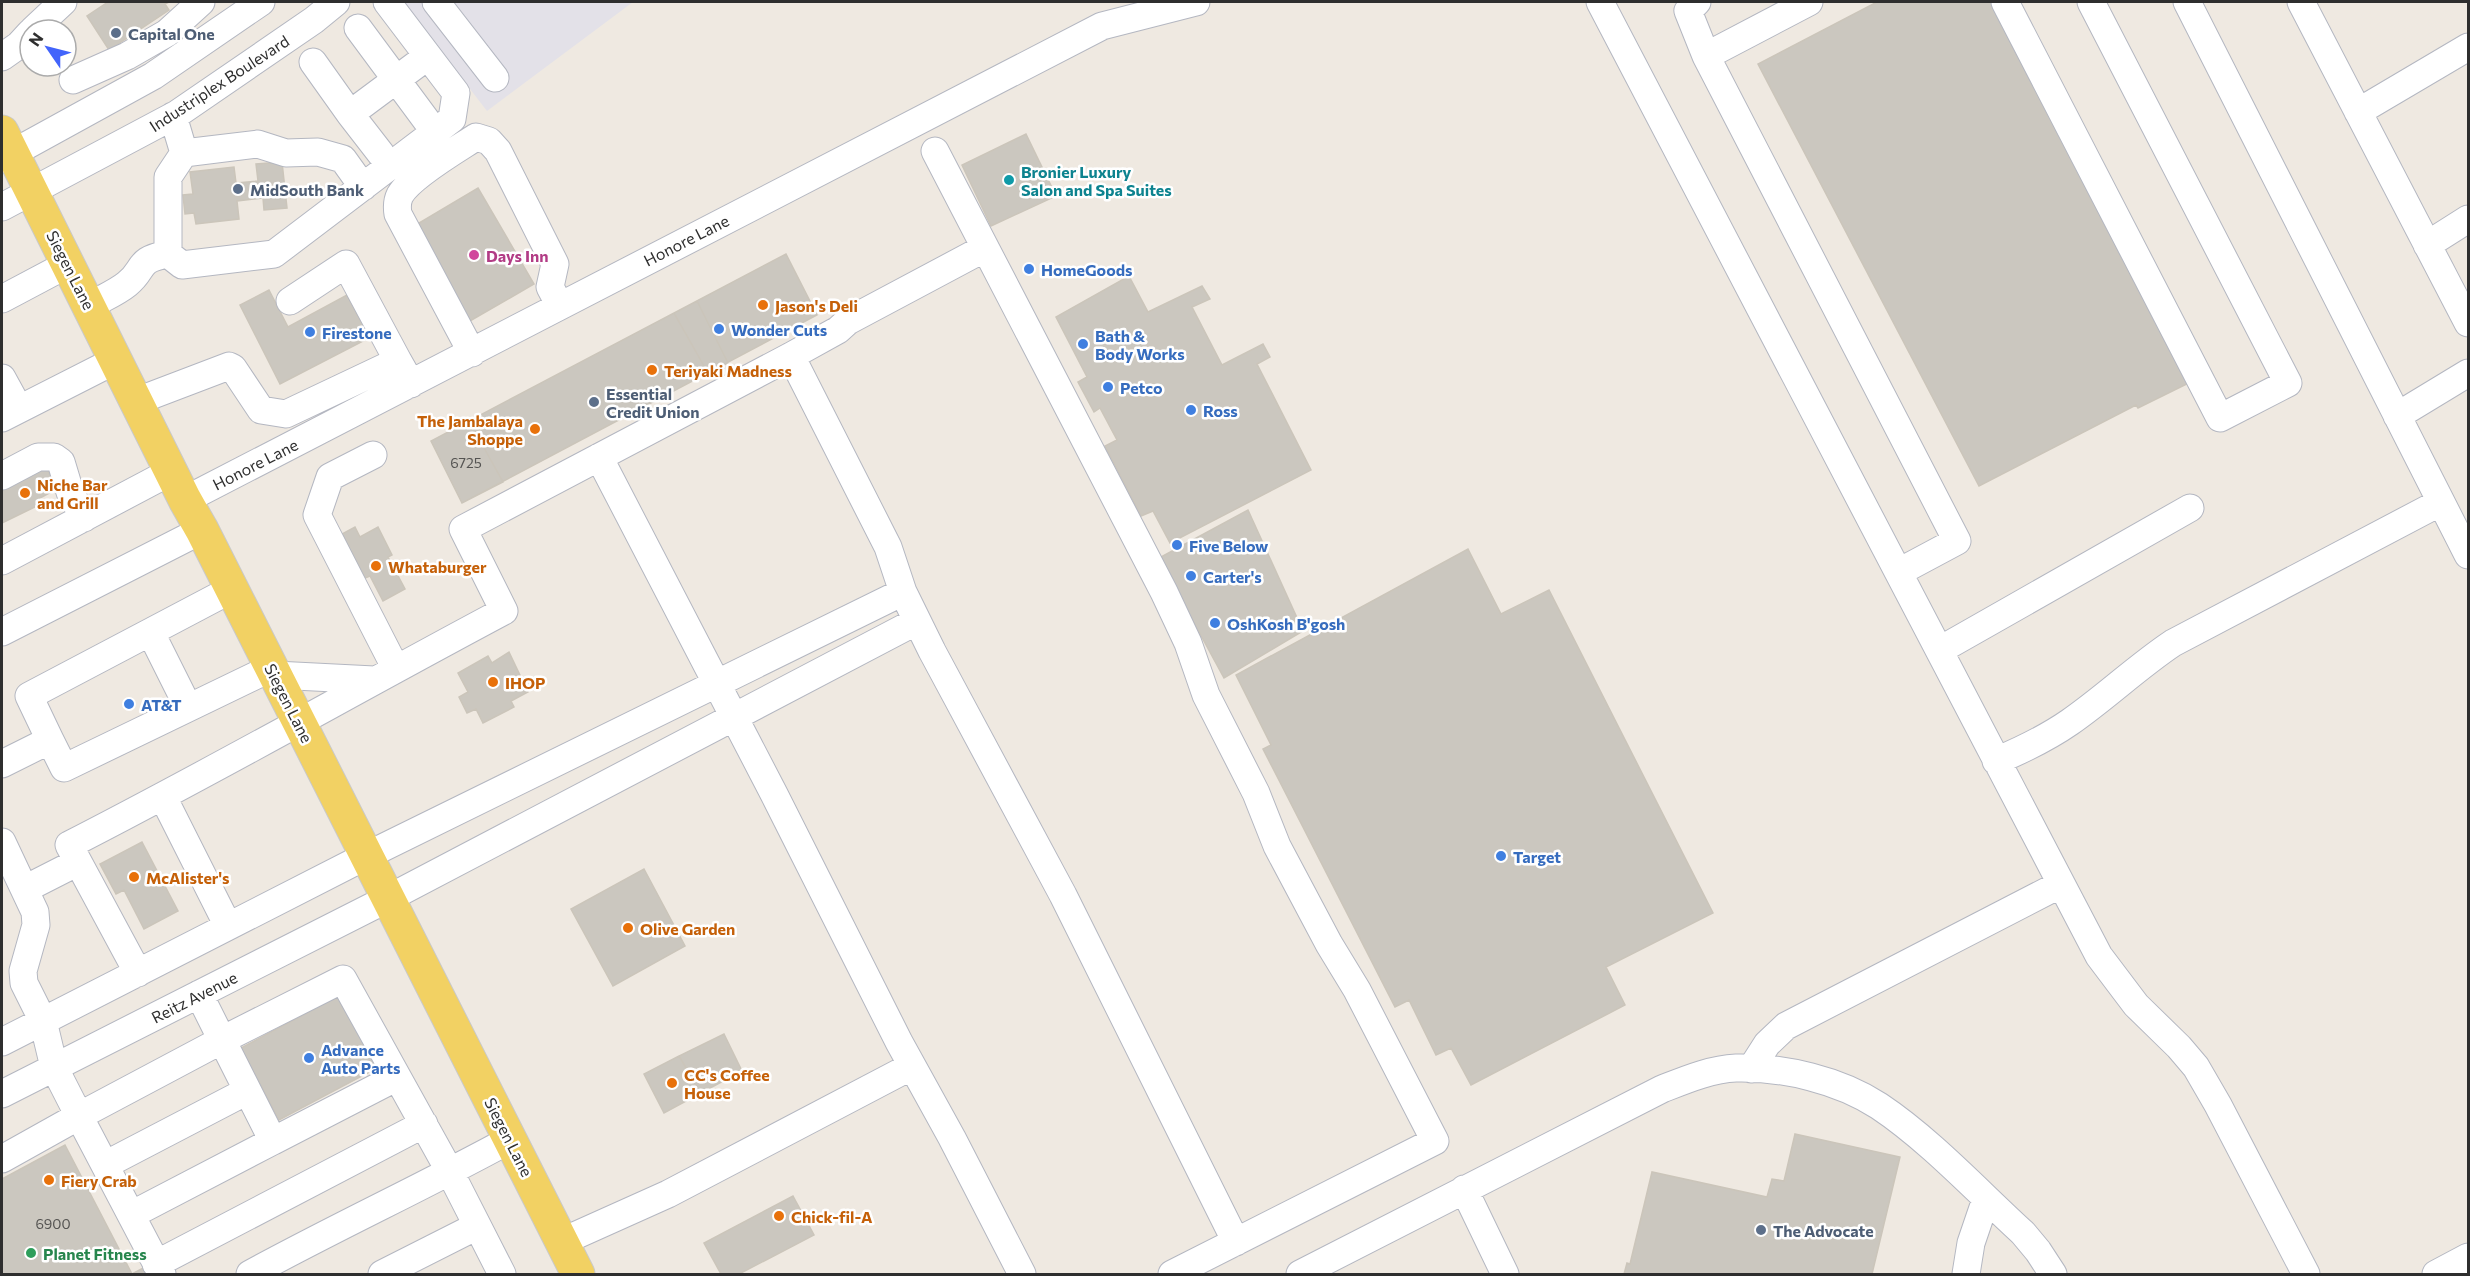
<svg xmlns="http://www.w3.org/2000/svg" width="2470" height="1276" font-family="Commissioner,sans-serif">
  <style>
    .industrial { fill: #e3e1e8 }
    .building { fill: #cbc7bf; stroke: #cbc5ba; stroke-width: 1.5 }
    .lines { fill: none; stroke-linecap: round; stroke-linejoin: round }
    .minor-casing { stroke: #b4b7c1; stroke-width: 29 }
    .major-casing { stroke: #c9c9c9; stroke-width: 35 }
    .minor { stroke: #fff; stroke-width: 27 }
    .major { stroke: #f2d163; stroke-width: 33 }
    .service-dot { fill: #5c6f8a; stroke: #fff; stroke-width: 2 }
    .culture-dot { fill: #0f9aa8; stroke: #fff; stroke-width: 2 }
    .hotel-dot { fill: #d1479c; stroke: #fff; stroke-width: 2 }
    .shop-dot { fill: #3f7fe0; stroke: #fff; stroke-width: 2 }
    .food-dot { fill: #e8710a; stroke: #fff; stroke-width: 2 }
    .leisure-dot { fill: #2e9e5b; stroke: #fff; stroke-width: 2 }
    .labels { text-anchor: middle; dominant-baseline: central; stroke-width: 5; stroke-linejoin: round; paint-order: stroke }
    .number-label { font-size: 14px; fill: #555452 }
    .service-label { font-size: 16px; font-weight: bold; fill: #4e5e75; stroke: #fff; text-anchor: start }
    .street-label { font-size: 16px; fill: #2e2e2e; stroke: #fff }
    .culture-label { font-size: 16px; font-weight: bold; fill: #0d838f; stroke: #fff; text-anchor: start }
    .hotel-label { font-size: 16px; font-weight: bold; fill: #b23c85; stroke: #fff; text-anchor: start }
    .shop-label { font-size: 16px; font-weight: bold; fill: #366cbe; stroke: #fff; text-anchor: start }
    .food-label { font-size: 16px; font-weight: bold; fill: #c56008; stroke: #fff; text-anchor: start }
    .leisure-label { font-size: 16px; font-weight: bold; fill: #27864d; stroke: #fff; text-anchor: start }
  </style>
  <rect width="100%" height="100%" fill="#efe9e1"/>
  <path class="industrial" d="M403 2H633L487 111Z"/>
  <path class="building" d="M108 2H169L165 4 169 10 109 50 87 16Z
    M1877 2H1999L2197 379 2138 408 2136 405 1979 486 1758 64Z
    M1026 134 1056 196 991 226 962 165Z
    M282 162 287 208 264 210 263 198 237 201 239 219 196 224 194 213 185 214 183 195 193 194 190 172 234 167 236 183 258 181 256 164Z
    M478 188 534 284 470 321 414 226Z
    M786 254 817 315 462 503 431 441Z
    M1129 276 1148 312 1202 286 1210 299 1192 307 1222 365 1263 344 1270 357 1257 364 1311 470 1170 543 1153 511 1141 516 1105 446 1117 440 1100 408 1094 412 1078 382 1087 377 1056 317Z
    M269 290 288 327 347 295 369 338 280 384 240 305Z
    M697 301 728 363 708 373 674 313Z
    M469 421 503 482 462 503 431 441Z
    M44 463 57 489 40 498 43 503 2 523V485Z
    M1248 510 1303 631 1224 678 1159 558Z
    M355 527 360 537 378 527 392 555 388 557 405 589 383 601 370 576 365 578 342 534Z
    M1468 549 1501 614 1549 590 1713 913 1606 967 1625 1005 1471 1085 1451 1048 1436 1055 1409 1000 1395 1007 1263 749 1271 745 1236 675Z
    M509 652 528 692 511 701 514 707 483 723 476 709 467 713 459 697 468 692 458 673 488 656 492 663Z
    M142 842 178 911 144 929 124 890 116 894 100 864Z
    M644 869 685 946 613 986 571 909Z
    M339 996 377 1068 279 1120 241 1048Z
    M724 1034 742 1071 701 1093 679 1056Z
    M679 1056 701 1093 664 1113 644 1074Z
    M1795 1134 1900 1157 1872 1274H1624L1627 1263 1630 1264 1652 1172 1767 1197 1772 1179 1784 1181Z
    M65 1145 132 1274 145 1267 149 1274H2V1179Z
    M793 1196 814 1235 739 1274H721L704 1243Z"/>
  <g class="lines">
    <g class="minor-casing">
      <path id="minor" d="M436 2 495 78
        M1600 2 2099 956 2136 1005 2179 1047 2196 1067 2218 1105 2306 1274
        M1697 2 1688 11 1706 56
        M1809 2 1706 56 1957 541 1899 572
        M2005 2 2220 418 2288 383 2091 2
        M2187 2 2468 555
        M2301 2 2468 323
        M358 28 435 132
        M33 30 63 2
        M2 57 19 45 30 33
        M313 62 350 114 428 56
        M73 80 127 56 167 33 201 2
        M2358 112 2468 47
        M350 114 381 154
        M173 116 184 153 168 177V254L182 265 274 254 452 119 456 93 387 2
        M935 151 1164 592 1188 643 1206 695 1256 793 1277 846 1329 944 1357 990 1435 1141 1172 1274
        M184 153 258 144 286 153 318 152 343 159 363 187
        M2 159 153 76 261 2
        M2 207 177 114 314 20 336 2
        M2427 245 2468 219
        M2 299 68 264
        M290 301 346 264 398 361
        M89 306C101 299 116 293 127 284 146 269 135 260 168 254
        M472 353 398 214C397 208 397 201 400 195 411 176 456 150 476 137L489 141 498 151 555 264 550 287 560 306
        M791 356 888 547 903 592 932 651 1063 895 1236 1242
        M2 378 19 409
        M137 401 229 366 233 368 261 410 286 414 398 361 411 384
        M2397 416 2468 373
        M2 418 116 360
        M373 455 330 477 317 515 396 669
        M599 457 774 794 899 1042 952 1138 1022 1274
        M2 476 38 457H54L61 462 70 492 84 518
        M185 500 1102 26 1196 2
        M2 561 172 471
        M2 632 202 530
        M151 633 188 707
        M1940 650 2190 508
        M275 675 374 680
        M50 740 29 696 232 589
        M1996 761C2022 750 2047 738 2070 722 2106 697 2137 667 2173 643L2441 502
        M2 764 50 740 64 768 271 668
        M163 797 228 926
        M2 842 35 912 36 925 23 971 24 983 43 1021 54 1067 79 1116 222 1040 199 994
        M25 889 78 862
        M138 973 69 845C216 770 359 688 504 611L463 529 791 356 838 330 848 321 985 248
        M2 1042 366 856 903 592
        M1751 1069 1767 1044 1786 1026 2061 884
        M2 1094 387 899 917 621
        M273 1141 397 1077
        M2 1159 79 1116 162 1274
        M105 1165 247 1091
        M1464 1189 1505 1274
        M131 1215 273 1141 222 1040 343 979 450 1172 502 1274
        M561 1242 668 1194 912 1066
        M156 1264 424 1124
        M250 1274C336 1227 425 1186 511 1139
        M382 1274 477 1226
        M1300 1274 1662 1089C1685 1080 1711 1069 1736 1068 1784 1067 1839 1080 1879 1106 1930 1140 1978 1192 2023 1233L2038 1251 2053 1274
        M1966 1274 1971 1243 1986 1199
        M2436 1274 2468 1257"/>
    </g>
    <g class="major-casing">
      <path id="major" d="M2 132 185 500 202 530 578 1274"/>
    </g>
    <use href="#minor" class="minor"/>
    <use href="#major" class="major"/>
  </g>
  <g class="service-dot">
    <circle cx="116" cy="33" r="6"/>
    <circle cx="238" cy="189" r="6"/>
    <circle cx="594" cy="402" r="6"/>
    <circle cx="1761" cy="1230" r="6"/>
  </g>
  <circle class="culture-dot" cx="1009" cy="180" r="6"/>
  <circle class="hotel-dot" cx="474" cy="255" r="6"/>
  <g class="shop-dot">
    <circle cx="1029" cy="269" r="6"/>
    <circle cx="719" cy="329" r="6"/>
    <circle cx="310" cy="332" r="6"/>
    <circle cx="1083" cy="344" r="6"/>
    <circle cx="1108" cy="387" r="6"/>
    <circle cx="1191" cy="410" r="6"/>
    <circle cx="1177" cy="545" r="6"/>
    <circle cx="1191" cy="576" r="6"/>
    <circle cx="1215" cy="623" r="6"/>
    <circle cx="129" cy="704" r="6"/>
    <circle cx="1501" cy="856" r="6"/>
    <circle cx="309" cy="1058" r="6"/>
  </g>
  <g class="food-dot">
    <circle cx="763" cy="305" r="6"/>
    <circle cx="652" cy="370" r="6"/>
    <circle cx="535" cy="429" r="6"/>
    <circle cx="25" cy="493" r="6"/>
    <circle cx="376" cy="566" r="6"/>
    <circle cx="493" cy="682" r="6"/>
    <circle cx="134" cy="877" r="6"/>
    <circle cx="628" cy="928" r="6"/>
    <circle cx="672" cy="1083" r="6"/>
    <circle cx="49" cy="1180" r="6"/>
    <circle cx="779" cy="1216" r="6"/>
  </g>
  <circle class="leisure-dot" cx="31" cy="1253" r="6"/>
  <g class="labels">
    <g class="number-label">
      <text x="466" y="462">6725</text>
      <text x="53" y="1223">6900</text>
    </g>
    <g class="service-label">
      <text x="128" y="33">Capital One</text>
      <text x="250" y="189">MidSouth Bank</text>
      <text x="606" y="393">Essential<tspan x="606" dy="18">Credit Union</tspan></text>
      <text x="1773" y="1230">The Advocate</text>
    </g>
    <g class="street-label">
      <text transform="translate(219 83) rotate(-33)">Industriplex Boulevard</text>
      <text transform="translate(686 240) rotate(-27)">Honore Lane</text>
      <text transform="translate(71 270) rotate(63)">Siegen Lane</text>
      <text transform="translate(255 464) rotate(-27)">Honore Lane</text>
      <text transform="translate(289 703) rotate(63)">Siegen Lane</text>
      <text transform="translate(194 997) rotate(-27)">Reitz Avenue</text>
      <text transform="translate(509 1137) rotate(63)">Siegen Lane</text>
    </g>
    <g class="culture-label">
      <text x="1021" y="171">Bronier Luxury<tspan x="1021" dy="18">Salon and Spa Suites</tspan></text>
    </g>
    <g class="hotel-label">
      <text x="486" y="255">Days Inn</text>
    </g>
    <g class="shop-label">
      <text x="1041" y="269">HomeGoods</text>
      <text x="731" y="329">Wonder Cuts</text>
      <text x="322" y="332">Firestone</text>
      <text x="1095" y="335">Bath &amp;<tspan x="1095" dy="18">Body Works</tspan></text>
      <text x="1120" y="387">Petco</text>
      <text x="1203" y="410">Ross</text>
      <text x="1189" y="545">Five Below</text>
      <text x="1203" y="576">Carter's</text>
      <text x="1227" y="623">OshKosh B'gosh</text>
      <text x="141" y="704">AT&amp;T</text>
      <text x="1513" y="856">Target</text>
      <text x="321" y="1049">Advance<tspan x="321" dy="18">Auto Parts</tspan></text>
    </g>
    <g class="food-label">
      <text x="775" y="305">Jason's Deli</text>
      <text x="664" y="370">Teriyaki Madness</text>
      <text x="523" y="420" text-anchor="end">The Jambalaya<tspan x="523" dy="18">Shoppe</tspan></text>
      <text x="37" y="484">Niche Bar<tspan x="37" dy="18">and Grill</tspan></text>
      <text x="388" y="566">Whataburger</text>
      <text x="505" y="682">IHOP</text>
      <text x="146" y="877">McAlister's</text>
      <text x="640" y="928">Olive Garden</text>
      <text x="684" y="1074">CC's Coffee<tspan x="684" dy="18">House</tspan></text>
      <text x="61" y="1180">Fiery Crab</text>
      <text x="791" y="1216">Chick-fil-A</text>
    </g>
    <g class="leisure-label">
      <text x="43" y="1253">Planet Fitness</text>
    </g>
  </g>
  <rect width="2470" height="1276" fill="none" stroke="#2e2e2e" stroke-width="6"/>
  <g transform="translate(48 48) rotate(305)"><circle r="28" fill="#ffffff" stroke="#ababab" stroke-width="1.5"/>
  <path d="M0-4.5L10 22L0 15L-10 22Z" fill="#4264fb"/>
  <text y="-9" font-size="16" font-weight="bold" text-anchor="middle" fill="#2e2e2e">N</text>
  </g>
</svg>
